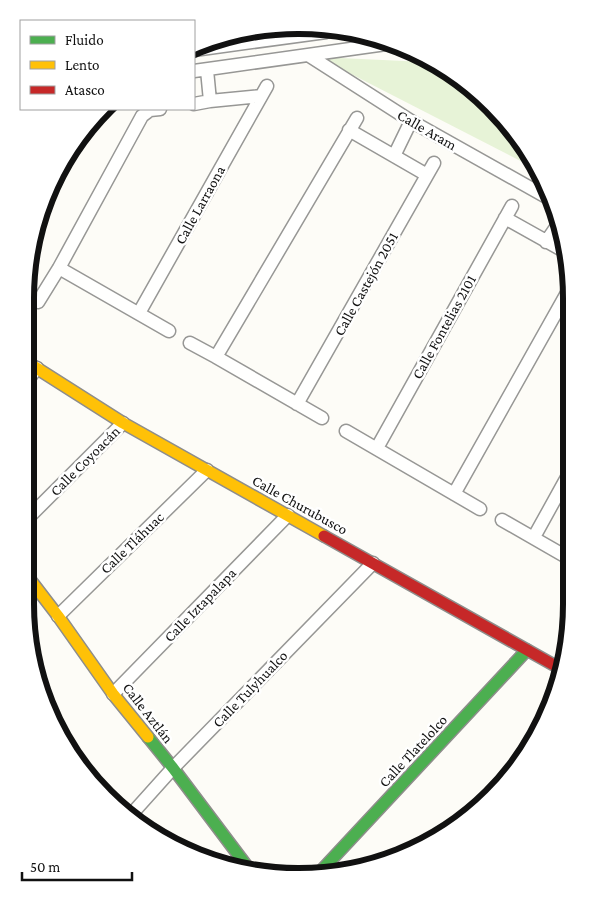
<svg xmlns="http://www.w3.org/2000/svg" width="597" height="902" font-family="'Crimson Pro',serif">
  <style>
    .green { fill: #e7f3d7 }
    .lines { fill: none; stroke-linecap: round; stroke-linejoin: round }
    .street-casing { stroke: #979795; stroke-width: 15 }
    .fast-casing { stroke: #8e8d8b; stroke-width: 14 }
    .slow-casing { stroke: #8e8d8b; stroke-width: 14 }
    .jam-casing { stroke: #8e8d8b; stroke-width: 14 }
    .street { stroke: #fffffe; stroke-width: 12 }
    .fast { stroke: #4caf50; stroke-width: 11 }
    .slow { stroke: #ffc107; stroke-width: 11 }
    .jam { stroke: #c62828; stroke-width: 11 }
    .labels { text-anchor: middle; dominant-baseline: central; stroke-width: 5; stroke-linejoin: round; paint-order: stroke }
    .street-label { font-size: 15px; fill: #111; stroke: #fff }
    .rim { fill: none; stroke: #111; stroke-width: 6 }
  </style>
  <rect width="100%" height="100%" fill="#fdfcf7"/>
  <path class="green" d="M318 57 426 62 479 93 538 170Z"/>
  <g class="lines">
    <g class="street-casing">
      <path id="street" d="M194 50 326 32
        M308 55 411 121 550 199
        M207 70 210 101
        M194 71 393 43
        M194 104 210 101 261 96
        M349 130 427 175
        M394 156 411 121
        M505 218 564 251
        M546 242 557 226
        M59 268 169 331
        M38 302 59 268 142 116 150 110 160 109
        M139 313 267 86
        M190 343 216 357 322 418
        M216 357 357 118
        M27 381 37 368
        M297 404 434 163
        M346 431 480 509
        M377 448 512 206
        M454 494 571 286
        M26 520 123 423
        M502 520 570 559
        M534 537 570 472
        M58 616 207 470
        M113 694 288 515
        M129 817 173 768 373 563"/>
    </g>
    <g class="fast-casing">
      <path id="fast" d="M148 737 173 768 249 869
        M320 872 527 650"/>
    </g>
    <g class="slow-casing">
      <path id="slow" d="M27 362 123 423 324 536
        M25 573 58 616 113 694 148 737"/>
    </g>
    <g class="jam-casing">
      <path id="jam" d="M324 536 561 669"/>
    </g>
    <use href="#street" class="street"/>
    <use href="#fast" class="fast"/>
    <use href="#slow" class="slow"/>
    <use href="#jam" class="jam"/>
  </g>
  <g class="labels">
    <g class="street-label">
      <text transform="translate(427 130) rotate(30)">Calle Aram</text>
      <text transform="translate(200 205) rotate(-61)">Calle Larraona</text>
      <text transform="translate(366 284) rotate(-61)">Calle Castejón 2051</text>
      <text transform="translate(444 327) rotate(-61)">Calle Fontelias 2101</text>
      <text transform="translate(85 461) rotate(-45)">Calle Coyoacán</text>
      <text transform="translate(300 505) rotate(29)">Calle Churubusco</text>
      <text transform="translate(132 543) rotate(-44)">Calle Tláhuac</text>
      <text transform="translate(200 605) rotate(-46)">Calle Iztapalapa</text>
      <text transform="translate(250 689) rotate(-46)">Calle Tulyhualco</text>
      <text transform="translate(148 713) rotate(52)">Calle Aztlán</text>
      <text transform="translate(413 751) rotate(-47)">Calle Tlatelolco</text>
    </g>
  </g>
  <path d="M0 0H597V902H0ZM298 34H299A264 264 0 0 1 563 298V604A264 264 0 0 1 299 868H298A264 264 0 0 1 34 604V298A264 264 0 0 1 298 34Z" fill="#fff" fill-rule="evenodd"/>
  <path class="rim" d="M298 34H299A264 264 0 0 1 563 298V604A264 264 0 0 1 299 868H298A264 264 0 0 1 34 604V298A264 264 0 0 1 298 34Z"/>
  <rect x="20" y="20" width="175" height="90" fill="#ffffff" stroke="#a0a0a0"/>
  <rect x="30" y="36" width="25" height="8" fill="#4caf50" stroke="#a0a0a0"/>
  <text x="65" y="45" font-size="15" fill="#111111">Fluido</text>
  <rect x="30" y="61" width="25" height="8" fill="#ffc107" stroke="#a0a0a0"/>
  <text x="65" y="70" font-size="15" fill="#111111">Lento</text>
  <rect x="30" y="86" width="25" height="8" fill="#c62828" stroke="#a0a0a0"/>
  <text x="65" y="95" font-size="15" fill="#111111">Atasco</text>
  <path d="M22 872v8h110v-8" fill="none" stroke="#111111" stroke-width="2.5"/>
  <text x="30" y="872" font-size="15" fill="#111111" stroke="#ffffff" stroke-width="4" paint-order="stroke">50 m</text>
</svg>
